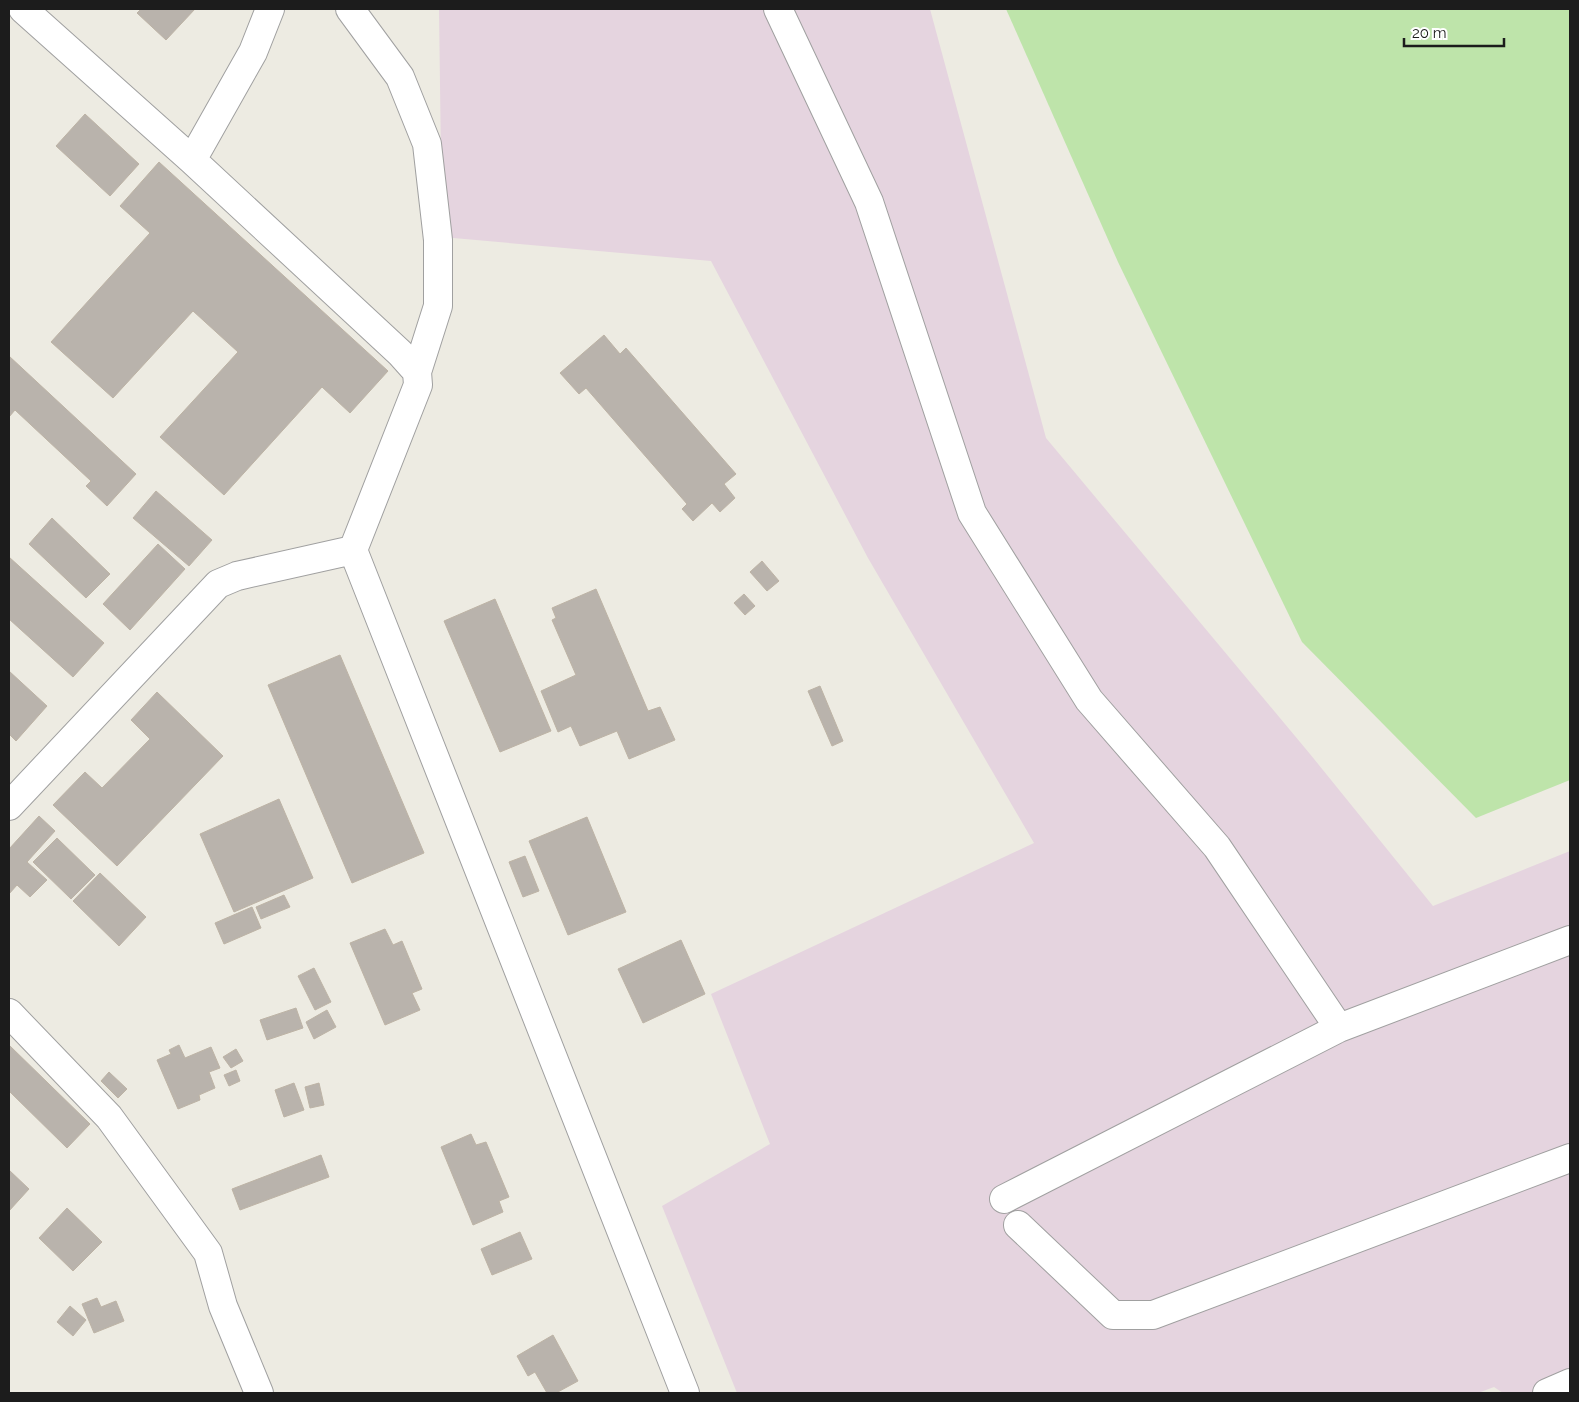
<svg xmlns="http://www.w3.org/2000/svg" width="1579" height="1402" font-family="Raleway,sans-serif">
  <style>
    .industrial { fill: #e5d4df }
    .grass { fill: #bee4aa }
    .building { fill: #b9b3ac; stroke: #bdb3a5 }
    .lines { fill: none; stroke-linecap: round; stroke-linejoin: round }
    .minor-casing { stroke: #a0a0a0; stroke-width: 30 }
    .minor { stroke: #fff; stroke-width: 28 }
  </style>
  <rect width="100%" height="100%" fill="#edebe2"/>
  <path class="industrial" d="M439 9H930L1046 438 1310 754 1433 906 1570 851V1393H1503L1494 1387 1478 1393H737L662 1206 770 1144 711 994 1034 843 868 558 711 261 442 237Z"/>
  <path class="grass" d="M1006 9H1570V780L1476 818 1302 642 1118 262Z"/>
  <path class="building" d="M141 9H195L166 40 137 13Z
    M85 114 139 164 110 196 56 146Z
    M159 162 388 371 350 413 322 387 224 495 160 437 238 352 193 311 113 398 51 342 150 233 120 206Z
    M604 335 620 354 626 348 736 474 724 484 735 498 720 512 712 503 693 521 682 509 687 504 586 388 579 394 560 373Z
    M9 356 136 474 107 506 86 486 91 481 15 410 9 417Z
    M156 491 212 540 189 566 133 518Z
    M52 518 110 574 86 598 29 544Z
    M158 544 185 569 130 630 103 604Z
    M9 557 104 643 73 677 9 619Z
    M762 561 779 581 767 591 750 572Z
    M596 589 648 711 660 707 675 740 629 759 617 731 580 746 571 726 558 732 541 691 576 675 552 620 556 618 552 608Z
    M744 594 755 606 745 615 734 603Z
    M495 599 551 731 500 752 444 621Z
    M340 655 424 853 352 883 268 685Z
    M9 671 47 706 16 741 9 734Z
    M820 686 843 741 832 746 808 691Z
    M157 692 223 756 117 866 53 805 85 772 102 788 150 739 131 720Z
    M279 799 313 878 234 912 200 834Z
    M39 816 55 831 27 862 47 880 30 897 17 885 9 894V849Z
    M587 817 626 912 568 935 529 841Z
    M57 838 95 875 71 899 33 862Z
    M525 856 539 891 523 897 509 862Z
    M100 873 146 917 119 946 73 901Z
    M284 895 290 907 261 919 256 907Z
    M252 907 261 928 224 944 215 923Z
    M385 929 393 945 402 941 422 989 412 993 420 1010 385 1025 350 943Z
    M681 940 705 994 643 1023 618 969Z
    M314 968 331 1002 315 1010 298 976Z
    M296 1008 303 1028 267 1040 260 1020Z
    M327 1010 336 1027 314 1039 306 1022Z
    M9 1045 90 1124 67 1148 9 1091Z
    M179 1045 185 1058 211 1047 220 1068 209 1072 215 1088 199 1095 200 1100 178 1109 157 1060 171 1054 169 1050Z
    M236 1049 243 1061 231 1068 223 1057Z
    M236 1070 240 1081 229 1086 224 1075Z
    M109 1072 127 1089 118 1098 101 1081Z
    M294 1083 304 1110 284 1117 275 1090Z
    M319 1083 324 1105 310 1108 305 1087Z
    M471 1134 476 1145 486 1142 509 1197 499 1201 503 1212 473 1225 441 1147Z
    M321 1155 329 1177 240 1210 232 1189Z
    M9 1170 29 1189 9 1211Z
    M67 1208 102 1242 73 1271 39 1238Z
    M520 1232 532 1259 492 1275 481 1249Z
    M97 1298 101 1307 116 1301 124 1321 94 1333 82 1304Z
    M70 1306 86 1320 73 1336 57 1322Z
    M553 1335 578 1381 556 1393H547L535 1372 528 1376 517 1356Z"/>
  <g class="lines">
    <g class="minor-casing">
      <path id="minor" d="M23 9 192 160 400 353 417 372 418 385 353 550
        M350 9 400 77 427 144 438 240V306L417 372
        M778 9 869 202 972 513 1089 700 1217 847 1339 1028
        M192 160 253 52 270 9
        M9 806 218 584 237 576 353 550 685 1393
        M9 1013 109 1117 208 1253 223 1306 259 1393
        M1004 1199 1339 1028 1570 940
        M1018 1225 1113 1315H1153L1570 1158
        M1547 1393 1570 1383"/>
    </g>
    <use href="#minor" class="minor"/>
  </g>
  <rect width="1579" height="1402" fill="none" stroke="#1c1c1c" stroke-width="20"/>
  <path d="M1404 38v8h100v-8" fill="none" stroke="#1c1c1c" stroke-width="2.5"/>
  <text x="1412" y="38" font-size="15" fill="#1c1c1c" stroke="#ffffff" stroke-width="4" paint-order="stroke">20 m</text>
</svg>
